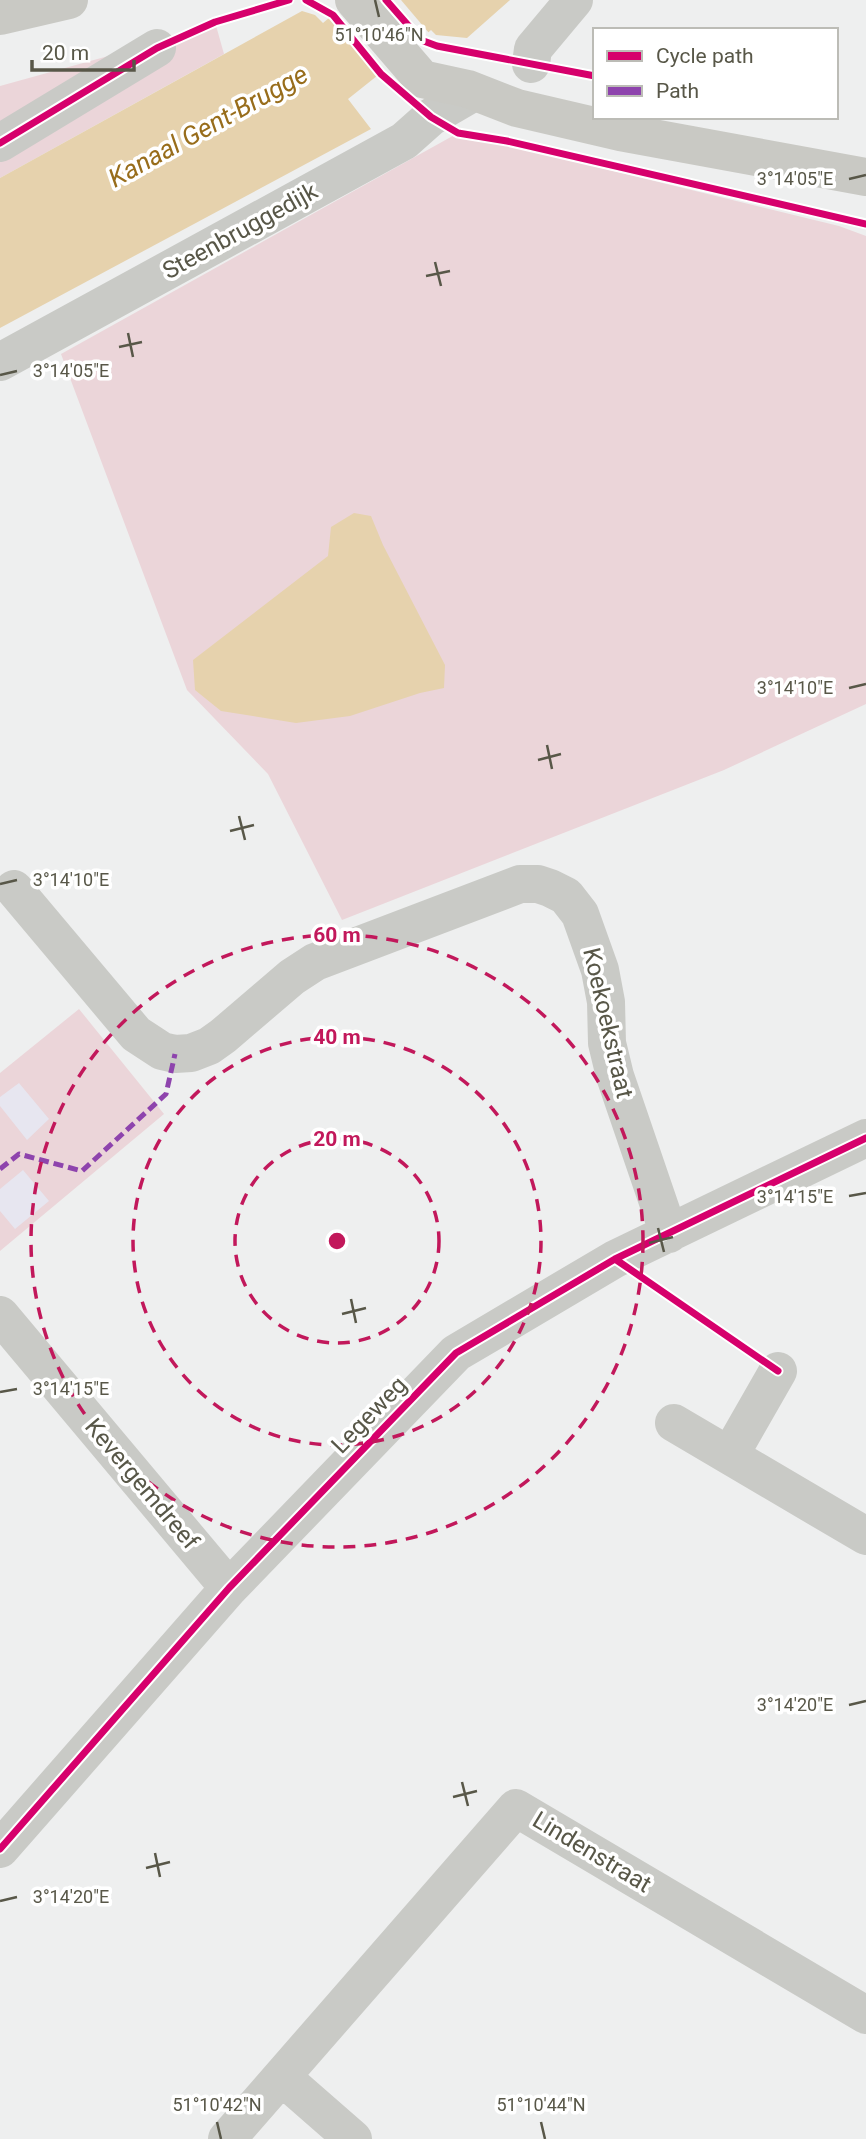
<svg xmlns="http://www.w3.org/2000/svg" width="866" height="2139" font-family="Roboto,sans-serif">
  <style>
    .green { fill: #ebd5d9 }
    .sand { fill: #e7e6f0 }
    .water { fill: #e6d2ad }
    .pier { fill: #eeefef }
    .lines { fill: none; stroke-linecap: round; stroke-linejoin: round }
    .minor { stroke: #c9cac6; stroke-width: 38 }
    .major { stroke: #c9c9c4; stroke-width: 38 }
    .quiet { stroke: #8e44ad; stroke-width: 5; stroke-dasharray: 10 5; stroke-linecap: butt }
    .cycleway-casing { stroke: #fff; stroke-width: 11 }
    .cycleway { stroke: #d6006c; stroke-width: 7 }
    .ticks { fill: none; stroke: #585748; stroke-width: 2.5 }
    .ring { fill: none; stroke: #c2185b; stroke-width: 3.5; stroke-dasharray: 12 9 }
    .labels { text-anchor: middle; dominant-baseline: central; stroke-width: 7; stroke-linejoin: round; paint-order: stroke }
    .street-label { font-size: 24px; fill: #585748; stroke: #fff }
    .water-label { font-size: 26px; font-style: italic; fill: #986d1b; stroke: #fff }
    .ticks-label { font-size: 18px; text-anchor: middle; fill: #585748; stroke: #fff; stroke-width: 7; stroke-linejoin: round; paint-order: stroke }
    .centre { fill: #c2185b; stroke: #fff; stroke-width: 3.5 }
    .ring-label { font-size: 21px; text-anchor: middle; font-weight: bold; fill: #c2185b; stroke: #fff; stroke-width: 7; stroke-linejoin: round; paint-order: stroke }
  </style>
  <rect width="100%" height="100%" fill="#eeefef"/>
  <path class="green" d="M215 22 224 54 0 178V86L130 50 157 48Z
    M458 133 839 226 866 236V704L724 770 342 920 268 774 187 690 61 354Z
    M79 1009 164 1114 0 1251V1073Z"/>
  <path class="sand" d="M19 1083 49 1119 27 1140 0 1106V1097Z
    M23 1170 49 1201 15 1229 0 1211V1189Z"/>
  <path class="water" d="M350 0H510L467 38 436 35 431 30 402 56 348 99 371 129 0 328V178L302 11 315 15 323 23Z
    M354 513 371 516 383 545 445 665 444 688 420 693 350 716 296 723 221 711 195 690 193 660 328 556 331 527Z"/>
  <path class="pier" d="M350 0H401L429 33 378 77 329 18Z"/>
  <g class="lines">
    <path class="minor" d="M531 64 533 49 574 0
      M0 143 157 48
      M0 362 404 141 431 117 474 92
      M14 889 136 1034 162 1051 175 1054 191 1053 209 1046 223 1036 292 977 315 962 520 884H538L550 888 566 896 580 914 600 970 606 1002 607 1043 615 1076 669 1234
      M0 1315 229 1588
      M674 1423 866 1536
      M730 1455 778 1371
      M0 1849 229 1588 456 1353 615 1259 866 1138
      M282 2077 353 2139
      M227 2139 516 1808 866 2015"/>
    <path class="major" d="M354 0 422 79 468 89 517 108 620 132 866 177
      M0 16 69 0"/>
    <path class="quiet" d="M0 1169 19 1154 82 1171 166 1094 175 1054"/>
    <g class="cycleway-casing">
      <path id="cycleway" d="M306 0 333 15 381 74 431 117 458 133 507 141 866 224
        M386 0 421 40 437 46 595 76
        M0 143 157 48 215 22 289 0
        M615 1259 778 1371
        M0 1849 229 1588 456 1353 615 1259 866 1138"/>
    </g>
    <use href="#cycleway" class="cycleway"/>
  </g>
  <path class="ticks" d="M375 0 379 17M849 179 866 175M435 262 441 286M426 276 450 271M128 333 133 357M119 347 142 342M0 375 17 371M849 688 866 684M547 745 552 769M538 760 561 754M239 816 245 840M230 831 254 825M0 884 17 880M849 1196 866 1193M658 1228 664 1252M649 1243 673 1237M351 1299 356 1323M342 1314 366 1308M0 1392 17 1389M849 1705 866 1701M462 1782 468 1806M453 1797 477 1791M155 1853 160 1877M146 1868 170 1862M0 1901 17 1897M217 2122 221 2139M541 2122 545 2139"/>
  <g class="ring">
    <circle cx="337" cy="1241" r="102"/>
    <circle cx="337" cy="1241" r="204"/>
    <circle cx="337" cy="1241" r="306"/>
  </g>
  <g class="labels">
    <g class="street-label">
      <text transform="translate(240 231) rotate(-29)">Steenbruggedijk</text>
      <text transform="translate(608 1023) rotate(77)">Koekoekstraat</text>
      <text transform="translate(369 1415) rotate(-46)">Legeweg</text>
      <text transform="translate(142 1484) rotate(50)">Kevergemdreef</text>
      <text transform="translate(592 1852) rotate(31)">Lindenstraat</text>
    </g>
    <g class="water-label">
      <text transform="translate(208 126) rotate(-29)">Kanaal Gent-Brugge</text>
    </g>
  </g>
  <g class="ticks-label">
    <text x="379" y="41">51°10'46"N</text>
    <text x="795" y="185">3°14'05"E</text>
    <text x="71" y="377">3°14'05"E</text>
    <text x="795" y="694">3°14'10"E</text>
    <text x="71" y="886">3°14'10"E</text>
    <text x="795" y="1203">3°14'15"E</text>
    <text x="71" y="1395">3°14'15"E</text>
    <text x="795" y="1711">3°14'20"E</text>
    <text x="71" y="1903">3°14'20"E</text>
    <text x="217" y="2111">51°10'42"N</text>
    <text x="541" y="2111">51°10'44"N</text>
  </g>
  <circle cx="337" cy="1241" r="10" class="centre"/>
  <g class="ring-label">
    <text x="337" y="942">60 m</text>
    <text x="337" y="1044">40 m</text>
    <text x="337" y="1146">20 m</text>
  </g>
  <rect x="593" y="28" width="245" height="91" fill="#ffffff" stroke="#bcbcb6" stroke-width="2"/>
  <rect x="607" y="51" width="35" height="10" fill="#d6006c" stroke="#bcbcb6" stroke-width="2"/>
  <text x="656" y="63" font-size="21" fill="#585748">Cycle path</text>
  <rect x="607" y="86" width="35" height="10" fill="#8e44ad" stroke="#bcbcb6" stroke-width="2"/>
  <text x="656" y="98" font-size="21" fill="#585748">Path</text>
  <path d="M32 60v10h102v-10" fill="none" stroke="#585748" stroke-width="3.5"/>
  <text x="42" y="60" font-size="21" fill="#585748" stroke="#ffffff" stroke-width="5" paint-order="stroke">20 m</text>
</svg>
